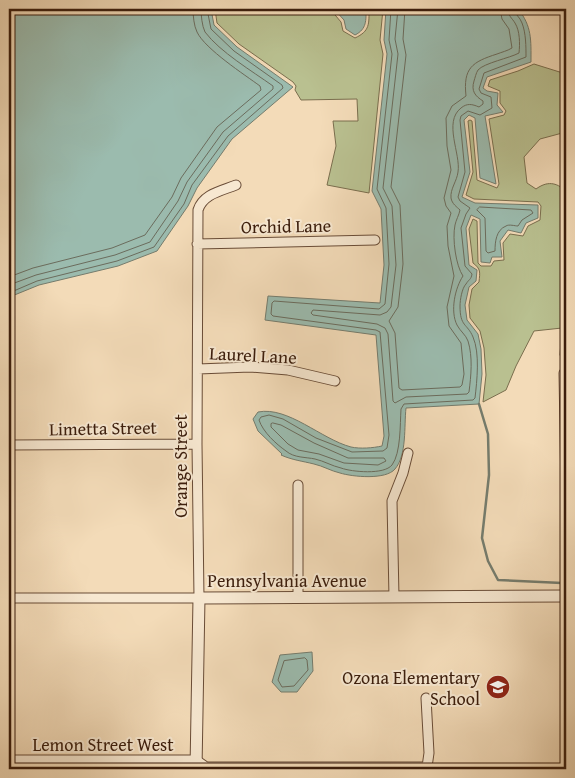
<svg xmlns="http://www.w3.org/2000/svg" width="575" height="778" font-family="'Gentium Book Plus',serif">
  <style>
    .green { fill: #b9c090; stroke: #7a6e4e }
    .water { fill: #9bbbae; stroke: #757c6d }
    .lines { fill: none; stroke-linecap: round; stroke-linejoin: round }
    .shore { stroke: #6b6c5d; stroke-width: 1 }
    .stream { stroke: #757c6d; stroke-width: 2.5 }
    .minor-casing { stroke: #694c37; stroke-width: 11 }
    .tertiary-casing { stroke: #694c37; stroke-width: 13 }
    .minor { stroke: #f7e8d1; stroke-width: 9 }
    .tertiary { stroke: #f7e8d1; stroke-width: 11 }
    .labels { text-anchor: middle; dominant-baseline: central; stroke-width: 4; stroke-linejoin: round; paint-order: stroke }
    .street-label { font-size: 18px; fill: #3b1d0c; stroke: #f7e8d1 }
    .poi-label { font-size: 18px; fill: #3b1d0c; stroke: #f7e8d1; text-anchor: end }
  </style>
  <rect width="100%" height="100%" fill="#f3dbb8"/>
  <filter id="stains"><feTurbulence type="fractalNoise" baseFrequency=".004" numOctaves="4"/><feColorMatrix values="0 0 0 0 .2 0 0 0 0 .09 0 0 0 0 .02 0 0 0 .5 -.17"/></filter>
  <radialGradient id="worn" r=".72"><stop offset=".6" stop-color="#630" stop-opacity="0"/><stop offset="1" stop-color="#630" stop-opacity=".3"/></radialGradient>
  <path class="green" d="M215 9H330L341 22 343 31 355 38C370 31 369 24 369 9H383L380 40 383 54 369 193 327 185 336 146 333 121H358L357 99 301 100 295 90 296 86 293 82 239 44 217 23Z
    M534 64 566 74V132L540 139 524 157 527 183 536 189C547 181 556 182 566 191V365L560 355 562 328 534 331 516 366 506 390 483 402 486 375 484 348 480 331 470 318 469 305 472 289 479 282C480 272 481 269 473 263L469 229 473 219 477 221 478 263 481 266H491L494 261 504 260 503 243 510 234 523 236 528 226 540 220 541 206 538 202 474 199 466 195 473 172 468 121 470 120 472 121 477 180 497 188 499 184 489 119 504 115 506 111 500 103V91L488 86 490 80 518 71Z"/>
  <path class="water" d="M9 9H211L214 25 237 47 293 87 232 139 197 188 188 206 157 251 118 266 39 285 12 296 9 301Z
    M334 9H366C366 20 367 29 355 35L346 29 344 20Z
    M386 9H518C532 26 531 40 531 62L487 77 483 88 487 91 498 93 497 105 503 112 485 116 496 184 480 178 475 118 469 115 464 120 470 172 462 197 475 203 538 205V218L526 223 521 233 508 230 500 241 502 257H492L490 263 481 262 480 219 471 215 466 228 469 265 477 270 476 281 469 287 465 305 467 320 478 334 481 349 482 374 479 404 406 408C404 426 407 455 395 469 386 480 353 477 340 473 331 471 323 466 314 464 302 461 292 460 281 455L282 454 258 431 253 419 258 412C288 406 321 439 351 447 360 449 373 448 382 446L384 436 376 335 265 320 268 296 380 303 384 265 381 209 372 191 387 54 384 40Z
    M312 652 313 671 297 692H281L272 682 280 655Z"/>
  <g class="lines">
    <path class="shore" d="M391 9 389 40 392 54 377 189 386 208 389 264 385 304 379 309 274 301 272 303 271 314 273 316 376 330 380 332 389 435 387 448 383 451 352 452 316 438 283 419 269 415 261 417 259 420C263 432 276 444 286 451 294 458 306 457 315 459 324 461 332 466 341 468 352 472 384 475 392 465 401 453 400 424 401 409L404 404 473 400 475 398C477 381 480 353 473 337 467 323 460 327 460 306 460 300 462 288 466 284 469 279 471 280 472 274L465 266 461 228 466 214 470 208 460 201 458 197 465 172 460 120 461 116 468 111 480 115 492 108 491 97 481 93 479 89 484 73 526 57C526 47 526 33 522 23 520 17 515 15 514 9
      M398 9 395 39 398 54 383 188 392 206 396 265 391 307 387 312 380 315 313 310 311 313 313 315 377 324 385 328 388 334 393 401 395 403 406 397 467 394 469 392C471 376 473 357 468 341 466 335 460 331 457 325 450 311 455 288 463 276 456 266 452 239 455 225 456 220 459 215 460 210 457 207 452 204 451 198 450 189 457 181 458 172 461 154 443 122 461 108 467 103 472 104 479 107L483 104V101C475 96 471 91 474 81 475 78 476 73 478 70 484 63 510 58 519 53 520 44 520 31 515 23 512 18 508 16 508 9
      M405 9 403 39 406 55 391 187 400 205 403 264 398 307 389 321 395 333 399 388 402 390 460 387 462 385 464 374 461 343 449 326 447 307 454 276 448 246 447 226 451 213 446 206 444 198 451 170 447 146 446 118 452 106 466 96C463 68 472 62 497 54 502 52 507 51 512 48L509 29 502 19 500 9
      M480 207 531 210 533 213 522 220 518 226C515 226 509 224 506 226 496 230 495 242 495 251L488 253 486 251 485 218 477 210Z
      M9 277 33 268 112 248 145 235 172 197 181 178 217 127 261 90 260 86C245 75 205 49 197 32 194 26 193 16 193 9
      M9 285 36 275 115 255 150 242 178 201 187 182 223 132 273 89V86C252 71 220 52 205 32 202 26 201 15 201 9
      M9 293 37 281 117 261 154 247 184 204 192 185 228 136 283 88 282 85 234 51 211 29 207 9
      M273 423 281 425 314 443 348 458H384L386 461 378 465 344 463 319 454 298 450 288 444 271 427V424Z
      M305 658 307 660 308 670 294 686 282 687 278 680 284 661Z"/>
    <path class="stream" d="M479 404 488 434 489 475 482 538 488 561 498 580 562 583"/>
    <g class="minor-casing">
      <path id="minor" d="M197 244 375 240
        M198 369 250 367 288 370 335 381
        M564 373 566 491
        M9 445 197 444
        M298 597V485
        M394 597 392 501 403 473 408 453
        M9 598H199L197 444 198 210C203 194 221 191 236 185
        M9 760H196L206 767H427L429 753 426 698"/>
    </g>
    <g class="tertiary-casing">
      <path id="tertiary" d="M196 769 199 598 566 596"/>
    </g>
    <use href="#minor" class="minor"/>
    <use href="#tertiary" class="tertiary"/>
  </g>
  <defs>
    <g id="school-disc" transform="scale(1.25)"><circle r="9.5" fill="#8f2418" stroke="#f7e8d1"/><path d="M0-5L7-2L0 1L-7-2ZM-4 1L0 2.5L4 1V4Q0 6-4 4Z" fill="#fff"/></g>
  </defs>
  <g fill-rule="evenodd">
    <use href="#school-disc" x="498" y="687"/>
  </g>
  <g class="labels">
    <g class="street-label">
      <text transform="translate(286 226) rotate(-1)">Orchid Lane</text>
      <text transform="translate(253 355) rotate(3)">Laurel Lane</text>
      <text transform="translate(103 428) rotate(-1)">Limetta Street</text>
      <text transform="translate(180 466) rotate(-90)">Orange Street</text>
      <text x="287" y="580">Pennsylvania Avenue</text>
      <text x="103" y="744">Lemon Street West</text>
    </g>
    <g class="poi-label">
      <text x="480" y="677">Ozona Elementary<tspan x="480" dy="21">School</tspan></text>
    </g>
  </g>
  <rect width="575" height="778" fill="none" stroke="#f3dbb8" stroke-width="30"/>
  <rect x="10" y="10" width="555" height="758" fill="none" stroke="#3b1d0c" stroke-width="2.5"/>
  <rect x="15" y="15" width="545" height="748" fill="none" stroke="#3b1d0c"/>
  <rect width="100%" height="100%" filter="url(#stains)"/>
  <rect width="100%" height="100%" fill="url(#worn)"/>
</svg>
